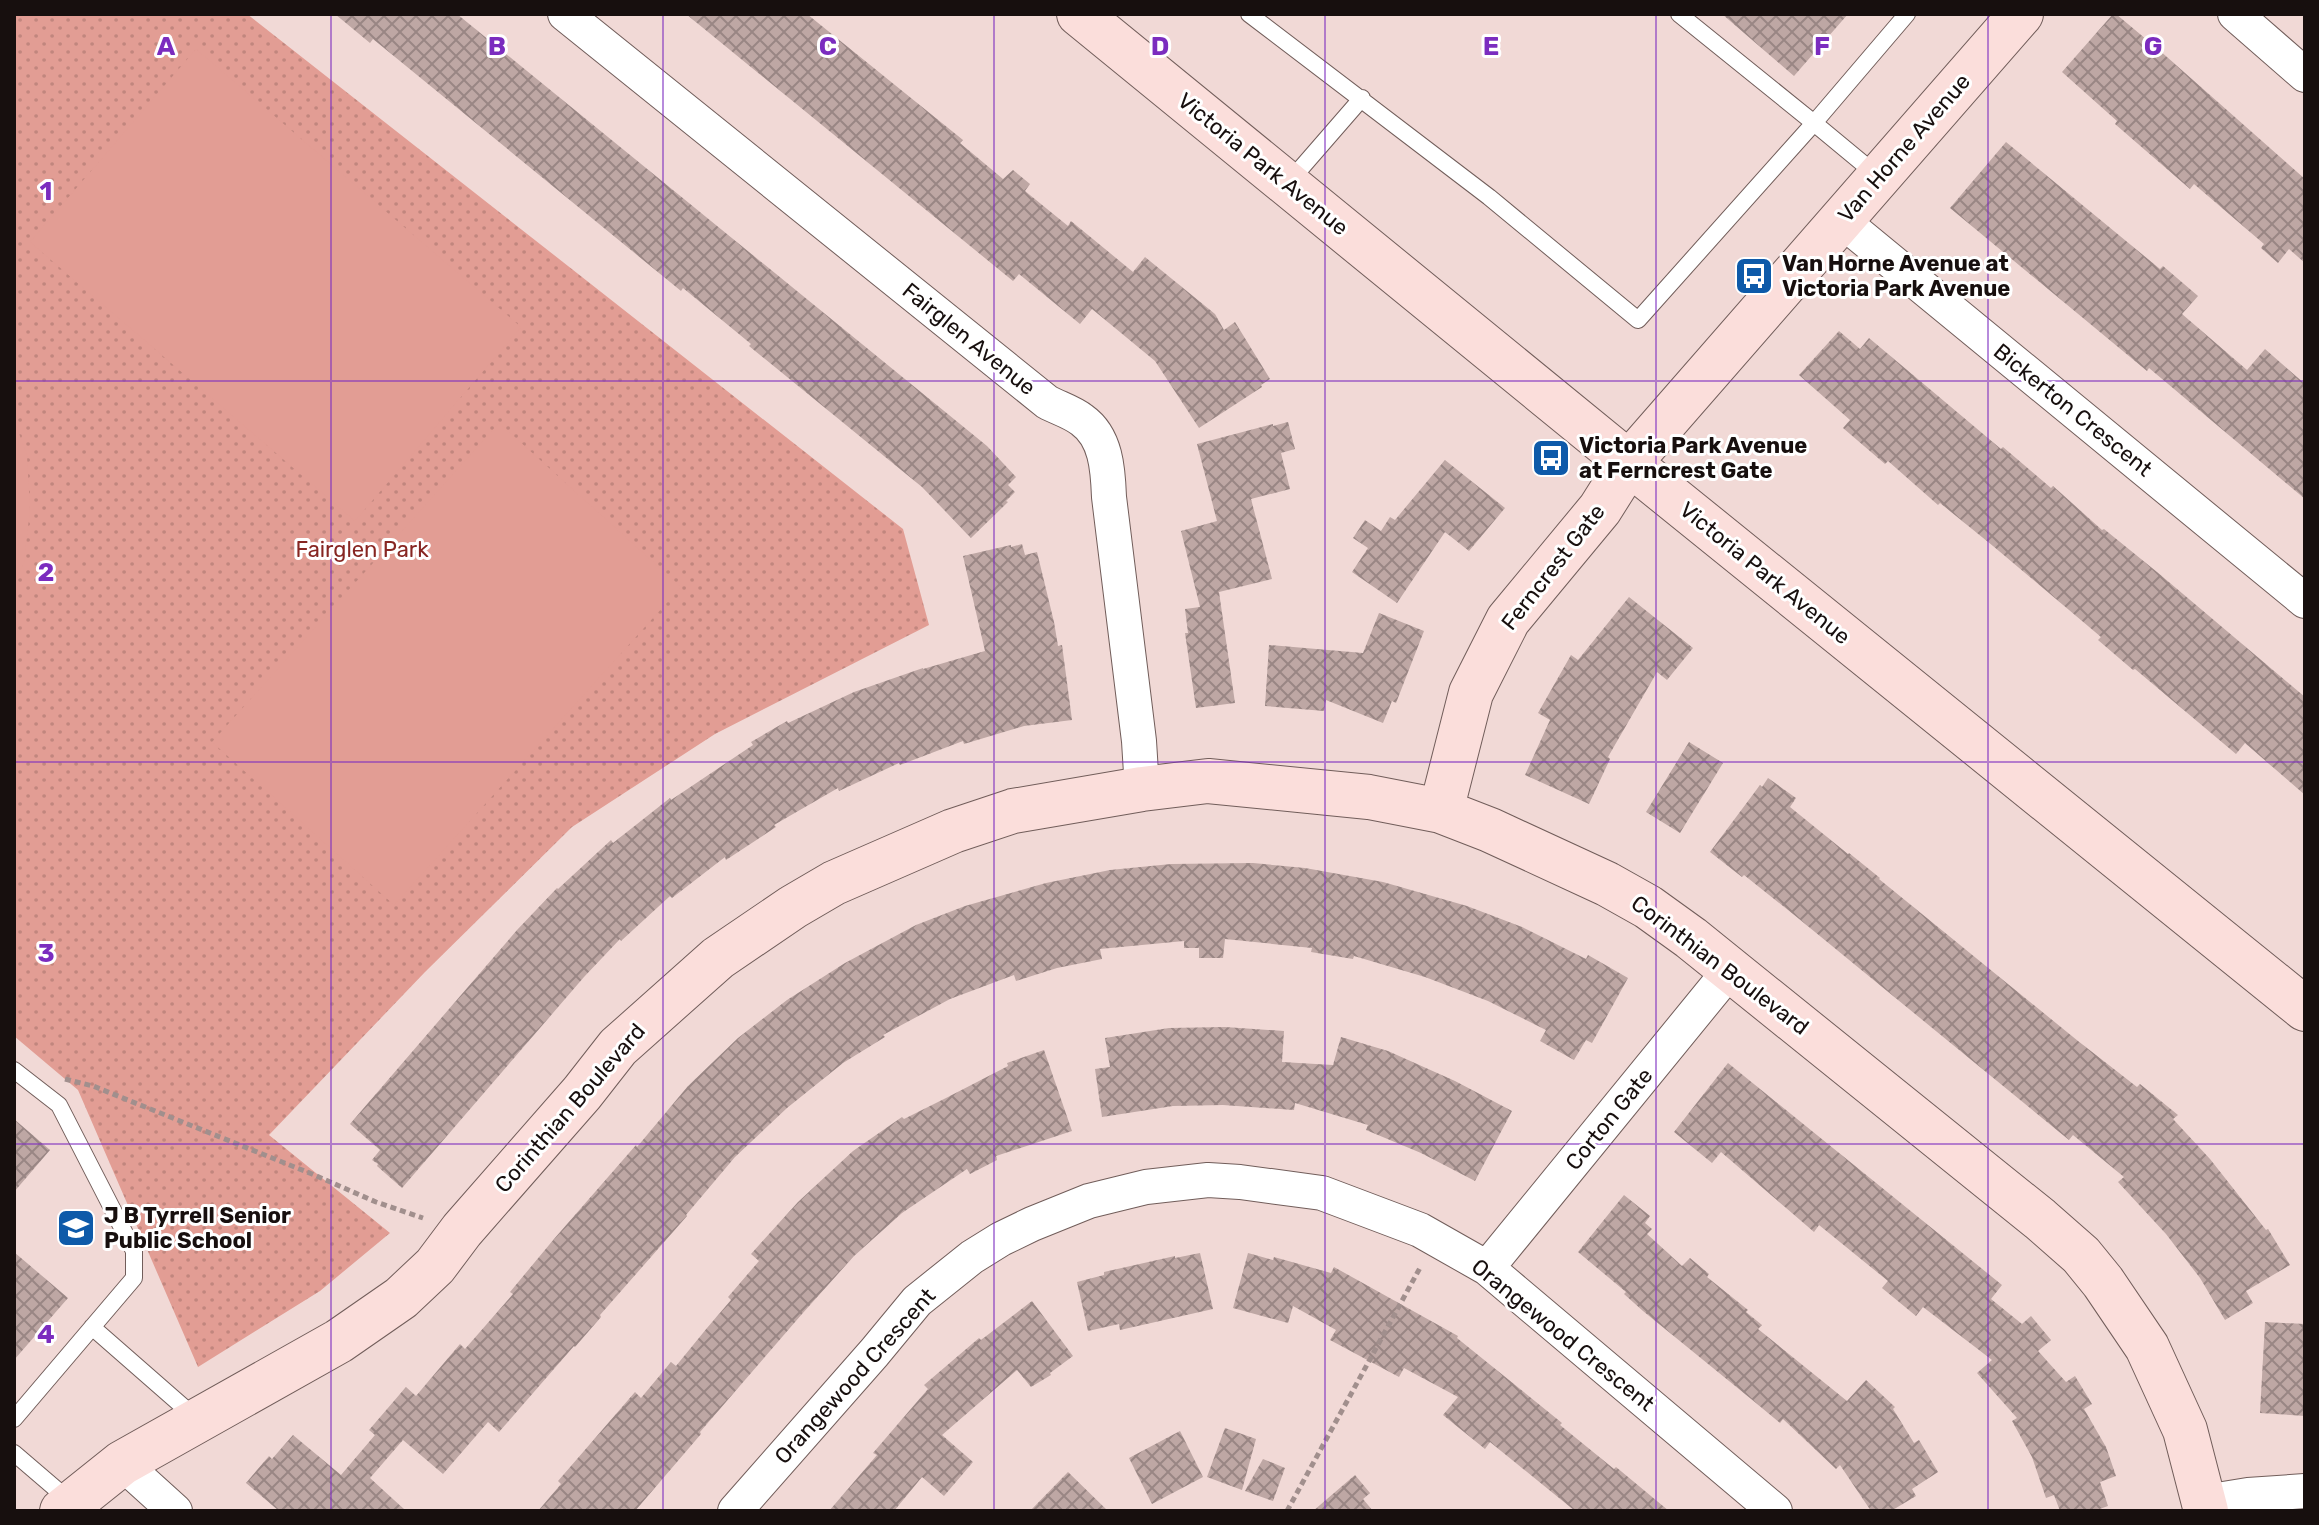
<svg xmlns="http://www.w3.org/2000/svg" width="2319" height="1525" font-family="Rubik,sans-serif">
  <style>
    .park { fill: url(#park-dots) }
    .garden { fill: #e29d94 }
    .building { fill: url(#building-cross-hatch) }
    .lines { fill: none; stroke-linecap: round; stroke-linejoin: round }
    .lane-casing { stroke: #715d5a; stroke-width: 18 }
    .street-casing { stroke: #715d5a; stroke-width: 36 }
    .secondary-casing { stroke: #715d5a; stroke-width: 46 }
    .path { stroke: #a18f8d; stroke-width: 5; stroke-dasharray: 6 4; stroke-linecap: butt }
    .lane { stroke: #fff; stroke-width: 16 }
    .street { stroke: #fff; stroke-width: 34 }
    .secondary { stroke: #fbdedb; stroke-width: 44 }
    .grid { fill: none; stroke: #7b2cbf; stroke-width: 2; stroke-opacity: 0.55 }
    .labels { text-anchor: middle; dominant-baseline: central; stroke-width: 6; stroke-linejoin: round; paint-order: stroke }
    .street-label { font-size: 22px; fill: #170f0e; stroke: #fff }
    .poi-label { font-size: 22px; font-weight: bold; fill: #170f0e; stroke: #fff; text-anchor: start }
    .park-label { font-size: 22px; fill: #872622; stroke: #fff }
    .grid-label { font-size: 26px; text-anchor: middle; font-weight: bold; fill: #7b2cbf; stroke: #fff; stroke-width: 6; stroke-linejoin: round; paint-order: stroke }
  </style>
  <defs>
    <pattern id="park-dots" width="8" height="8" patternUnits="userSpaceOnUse" patternTransform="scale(2)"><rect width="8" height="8" fill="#e29d94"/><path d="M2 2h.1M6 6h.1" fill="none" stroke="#c1867e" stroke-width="1.8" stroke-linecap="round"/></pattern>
    <pattern id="building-cross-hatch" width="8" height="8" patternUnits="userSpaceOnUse" patternTransform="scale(2)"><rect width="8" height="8" fill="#bea7a4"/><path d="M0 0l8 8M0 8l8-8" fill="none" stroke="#998684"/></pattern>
  </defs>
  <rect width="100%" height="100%" fill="#f1d9d6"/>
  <path class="park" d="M14 14H247L903 529 929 625 715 734 572 827 425 972 269 1135 390 1233 320 1291 198 1367 78 1090 14 1036Z"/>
  <path class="garden" d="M196 49 521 327 355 521 30 242Z
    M14 419 27 456 30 509 24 562 14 583Z
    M499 423 681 587 394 905 212 742Z"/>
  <path class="building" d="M335 14H457L987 446 1016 477 1008 485 1015 492 1006 501 1008 502 971 538 922 487 749 346 751 344 683 288 681 291 373 39 370 43Z
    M686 14H807L963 140 960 143 1003 179 1013 170 1030 184 1025 191 1068 226 1071 221 1133 272 1145 257 1215 314 1224 330 1235 322 1270 379 1261 385 1262 387 1199 428 1155 361 1092 309 1080 324 1019 274 1013 281Z
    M1722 14H1848L1794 76Z
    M2113 14H2116L2159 50 2305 179V263L2289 249 2278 263 2261 248 2264 244 2194 184 2190 189 2115 124 2117 121 2062 72Z
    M2006 142 2160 269 2163 266 2198 296 2182 314 2247 370 2265 349 2305 384V499L2149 368 2147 371 1950 208Z
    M1839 331 1860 349 1869 338 2001 449 2003 447 2051 488 2053 486 2102 530 2104 529 2157 572 2305 697V795L2245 743 2236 754 2135 669 2133 670 2098 640 2101 637 1993 546 1940 503 1938 505 1888 461 1885 464 1843 428 1850 420 1799 375Z
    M1288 422 1295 449 1281 453 1290 489 1251 499 1272 579 1219 592 1235 703 1196 708 1185 633H1188L1185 609 1200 607 1181 531 1217 521 1197 444 1273 424V426Z
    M1445 460 1505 508 1469 551 1445 532 1397 603 1352 572 1368 548 1353 538 1365 520 1381 531 1390 517 1395 520Z
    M1022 544 1025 555 1037 552 1054 622 1058 646 1062 645 1072 720 1024 726 964 744 963 741 900 765 899 763 839 791 838 788 774 825 776 827 726 860 725 857 672 898 670 896 621 941 620 939 584 977 402 1188 377 1166 378 1164 372 1160 380 1150 350 1124 517 930 557 888 558 889 611 840 613 843 670 798 671 800 753 745 751 742 787 721 788 723 854 692 923 668V669L985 651 963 556 1011 545V547Z
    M1629 597 1693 648 1667 680 1657 672 1608 757 1610 759 1589 804 1525 775 1550 720 1538 713 1571 655 1578 660Z
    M1379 613 1424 631 1396 703 1392 701 1383 723 1326 700 1324 711 1265 706 1269 645 1363 653Z
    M1689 742 1723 763 1680 833 1646 812Z
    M1768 778 1796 798 1790 807 1848 854 1849 853 1880 878 1879 879 2078 1041 2137 1087 2140 1084 2178 1115 2173 1119 2210 1159 2266 1230 2268 1229 2290 1265 2246 1291 2253 1303 2225 1320 2200 1278 2166 1234 2118 1182 2124 1177 2073 1135 2069 1140 1793 914 1744 875 1742 877 1710 852 1760 785 1762 787Z
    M1253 863 1305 868 1383 882 1467 906 1522 927 1586 959 1588 955 1628 978 1592 1043 1586 1040 1574 1060 1540 1041 1546 1030 1488 1001 1425 977 1354 956 1353 959 1311 952 1312 948 1225 939 1223 958H1199V948H1184V941L1100 949 1102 959 1057 968 1016 981 1014 975 950 999 883 1035 885 1037 843 1063 787 1108 735 1157 686 1215 687 1216 600 1315 601 1317 575 1347 574 1346 499 1432 488 1422 443 1474 403 1440 370 1478 406 1511H279L246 1483 269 1456 272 1459 293 1435 341 1475 375 1435 369 1430 406 1387 416 1396 460 1344 465 1349 513 1294 510 1292 554 1239 636 1145 637 1147 688 1086 738 1038 787 1000 845 963 916 925 965 906 1046 883 1110 870 1171 864Z
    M1225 1027 1284 1031 1282 1062 1333 1065 1341 1037 1388 1051 1455 1081 1512 1111 1475 1181 1421 1153 1366 1130 1368 1125 1295 1103 1294 1110 1223 1105 1173 1106 1102 1117 1095 1069 1110 1067 1105 1038 1169 1028Z
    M1044 1050 1072 1131 996 1156 997 1160 970 1174 967 1169 902 1213 854 1256 802 1314 700 1432 701 1434 635 1511H538L561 1484 558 1481 635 1392 641 1398 671 1362 676 1366 707 1328 731 1300 728 1297 759 1261 751 1254 798 1202 853 1151 902 1117 904 1119 948 1097 1008 1066 1007 1063Z
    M1728 1063 2002 1285 1991 1299 2022 1324 2031 1316 2051 1340 2038 1351 2066 1382 2075 1376 2092 1404 2084 1409 2106 1447 2116 1476 2100 1482 2108 1506 2094 1511H2060L2054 1495 2046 1498 2032 1457 2012 1421 2017 1418 1977 1373 1992 1360 1923 1307 1916 1316 1882 1288 1888 1281 1819 1225 1814 1232 1721 1152 1712 1163 1674 1132Z
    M14 1119 50 1150 14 1192Z
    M1624 1195 1650 1216 1645 1223 1652 1229 1647 1234 1682 1266 1690 1258 1709 1274 1707 1277 1748 1310 1746 1312 1762 1325 1758 1329 1847 1401 1866 1380 1895 1407 1893 1409 1914 1443 1919 1440 1938 1472 1912 1489 1916 1496 1891 1511H1871L1840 1465 1836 1469 1783 1419 1780 1423 1756 1403 1643 1311 1624 1294 1626 1292 1578 1252Z
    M14 1252 68 1298 14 1360Z
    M1200 1253 1213 1309 1120 1330 1119 1324 1088 1331 1077 1282 1104 1275V1272L1175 1256V1258Z
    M1248 1253 1273 1260 1274 1257 1331 1273 1334 1267 1458 1336 1457 1338 1562 1423 1560 1425 1614 1469 1616 1467 1669 1511H1575L1490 1442 1485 1449 1443 1415 1458 1397 1404 1368 1399 1377 1330 1340 1336 1330 1293 1306 1288 1323 1233 1308Z
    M1032 1301 1073 1356 1050 1373 1051 1375 1031 1387 1017 1370 942 1435 973 1462 944 1496 922 1477 894 1511H829L877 1455 873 1453 928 1389 924 1385 979 1338 981 1340Z
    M2265 1322 2305 1324V1416L2260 1413Z
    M1225 1428 1256 1439 1242 1490 1207 1477Z
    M1180 1431 1203 1477 1152 1504 1129 1458Z
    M1263 1459 1285 1468 1273 1501 1245 1491Z
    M1068 1472 1108 1511H1030Z
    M1355 1475 1370 1493 1363 1499 1373 1511H1313Z"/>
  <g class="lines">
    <g class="lane-casing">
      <path id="lane" d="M1249 14 1489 197 1638 320 1814 123 1878 176
        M1679 14 1814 123 1907 14
        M1289 182 1362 98
        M14 1070 59 1105 134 1251V1278L14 1419
        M92 1327 196 1418
        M14 1453 70 1501"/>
    </g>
    <g class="street-casing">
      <path id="street" d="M565 14 1047 402C1058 408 1072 412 1082 420 1106 437 1108 469 1109 497L1139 741 1142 789
        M2235 14 2305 75
        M1841 220 2305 601
        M1487 1268 1731 969
        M122 1463 175 1511
        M2205 1502 2248 1495 2305 1491
        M735 1511 874 1353 917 1301 972 1257 1001 1239 1032 1224 1089 1201 1146 1187 1208 1180 1240 1182 1322 1193 1420 1230 1487 1268 1775 1511"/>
    </g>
    <g class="secondary-casing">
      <path id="secondary" d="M1079 14 1629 463 2305 1009
        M1441 811 1471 693 1508 620 1600 509 1629 463 2021 14
        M62 1511 122 1463 339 1341 401 1298 435 1266 462 1230 582 1093 618 1047 718 958 793 907 834 883 953 831 1013 811 1142 789 1208 781 1369 797 1441 811 1490 830 1607 884 1648 907 1691 938 2040 1219 2081 1255 2103 1282 2147 1347 2185 1430 2206 1511"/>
    </g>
    <path class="path" d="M65 1079 93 1086 312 1174 376 1202 423 1218
      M1287 1511 1421 1266"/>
    <use href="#lane" class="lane"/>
    <use href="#street" class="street"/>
    <use href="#secondary" class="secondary"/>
  </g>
  <path class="grid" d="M331 14V1511M663 14V1511M994 14V1511M1325 14V1511M1656 14V1511M1988 14V1511M14 381H2305M14 762H2305M14 1144H2305"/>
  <defs>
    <g id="bus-square" transform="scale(2)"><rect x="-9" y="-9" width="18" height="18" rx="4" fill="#0e5aa9" stroke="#fff"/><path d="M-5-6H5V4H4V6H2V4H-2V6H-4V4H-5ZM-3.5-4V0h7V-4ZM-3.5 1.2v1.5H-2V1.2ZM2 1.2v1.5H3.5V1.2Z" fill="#fff"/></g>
    <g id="school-square" transform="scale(2)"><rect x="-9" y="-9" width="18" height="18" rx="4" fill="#0e5aa9" stroke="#fff"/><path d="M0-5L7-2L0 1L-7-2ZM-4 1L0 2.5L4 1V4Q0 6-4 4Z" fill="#fff"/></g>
  </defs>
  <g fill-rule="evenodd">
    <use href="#bus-square" x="1754" y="276"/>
    <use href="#bus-square" x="1551" y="458"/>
    <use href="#school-square" x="76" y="1228"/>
  </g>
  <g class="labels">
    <g class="street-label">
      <text transform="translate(1904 148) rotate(-49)">Van Horne Avenue</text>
      <text transform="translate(1263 164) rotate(39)">Victoria Park Avenue</text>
      <text transform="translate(969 339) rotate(39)">Fairglen Avenue</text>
      <text transform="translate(2073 410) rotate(39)">Bickerton Crescent</text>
      <text transform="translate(1553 567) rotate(-52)">Ferncrest Gate</text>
      <text transform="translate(1765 573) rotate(39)">Victoria Park Avenue</text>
      <text transform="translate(1720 965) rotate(37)">Corinthian Boulevard</text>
      <text transform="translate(570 1108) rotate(-49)">Corinthian Boulevard</text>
      <text transform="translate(1609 1119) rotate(-51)">Corton Gate</text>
      <text transform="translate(1563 1335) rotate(39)">Orangewood Crescent</text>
      <text transform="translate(855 1376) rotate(-48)">Orangewood Crescent</text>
    </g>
    <g class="poi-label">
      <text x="1782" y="263">Van Horne Avenue at<tspan x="1782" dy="25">Victoria Park Avenue</tspan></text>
      <text x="1579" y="445">Victoria Park Avenue<tspan x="1579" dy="25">at Ferncrest Gate</tspan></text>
      <text x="104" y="1215">J B Tyrrell Senior<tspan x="104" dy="25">Public School</tspan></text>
    </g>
    <g class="park-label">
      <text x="362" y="549">Fairglen Park</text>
    </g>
  </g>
  <g class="grid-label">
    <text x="166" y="55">A</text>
    <text x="497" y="55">B</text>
    <text x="828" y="55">C</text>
    <text x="1160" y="55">D</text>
    <text x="1491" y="55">E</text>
    <text x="1822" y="55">F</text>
    <text x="2153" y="55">G</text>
    <text x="46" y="200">1</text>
    <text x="46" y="581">2</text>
    <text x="46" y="962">3</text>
    <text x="46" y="1343">4</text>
  </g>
  <rect width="2319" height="1525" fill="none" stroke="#170f0e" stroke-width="32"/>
</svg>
